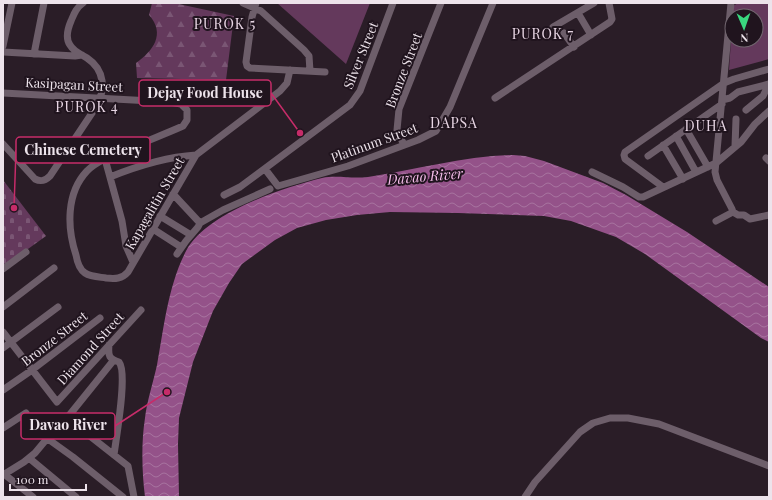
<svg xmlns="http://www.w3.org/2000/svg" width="772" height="500" font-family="'Playfair Display',serif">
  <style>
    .grass { fill: #64395c }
    .forest { fill: url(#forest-firs) }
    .cemetery { fill: url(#cemetery-stones) }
    .water { fill: url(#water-waves) }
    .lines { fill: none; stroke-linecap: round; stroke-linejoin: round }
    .minor { stroke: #6d5e6a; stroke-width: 7 }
    .labels { text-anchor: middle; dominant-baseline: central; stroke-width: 4; stroke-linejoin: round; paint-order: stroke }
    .street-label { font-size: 13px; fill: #ede3eb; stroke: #20141e }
    .neighbourhood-label { font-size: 14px; letter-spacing: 1px; fill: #e8d6e4; stroke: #20141e }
    .water-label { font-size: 14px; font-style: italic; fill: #f7bfec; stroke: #20141e }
    .leader { fill: none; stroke: #c62c69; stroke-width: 1.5 }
    .callout-dot { fill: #c62c69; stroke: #20141e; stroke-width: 1.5 }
    .callout { fill: #20141e; stroke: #c62c69; stroke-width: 1.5 }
    .callout-label { font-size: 14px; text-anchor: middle; font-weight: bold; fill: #ede3eb }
  </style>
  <defs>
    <pattern id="forest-firs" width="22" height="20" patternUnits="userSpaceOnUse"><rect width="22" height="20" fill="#64395c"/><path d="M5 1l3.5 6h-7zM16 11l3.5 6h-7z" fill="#7a5674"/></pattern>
    <pattern id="cemetery-stones" width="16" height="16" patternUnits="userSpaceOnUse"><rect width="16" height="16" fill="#64395c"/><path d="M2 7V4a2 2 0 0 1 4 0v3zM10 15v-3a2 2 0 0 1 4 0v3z" fill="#7a5674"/></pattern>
    <pattern id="water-waves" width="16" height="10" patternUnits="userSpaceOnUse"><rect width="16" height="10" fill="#945289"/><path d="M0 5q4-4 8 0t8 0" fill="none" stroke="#a8739f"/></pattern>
  </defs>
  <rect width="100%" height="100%" fill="#2a1d27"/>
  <path class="grass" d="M277 3H370L346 64Z
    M738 3H769V59L729 70 732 25V40H756V16H733V6Z"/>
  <path class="forest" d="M152 3H174L234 16 226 80 137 78 136 63C153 51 166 34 149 15Z"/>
  <path class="cemetery" d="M3 180 46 236 3 267Z"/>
  <path class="water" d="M513 155 525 156 544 161 603 183 626 195 687 232 769 287V342L761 338 645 254 616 237 571 221 544 216 458 213 390 212 357 215 326 220 297 228 275 240 242 264 229 283 213 311 193 362 179 418 178 444 179 497H145C142 473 141 443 145 418 147 401 153 383 157 365 164 327 168 286 186 251 206 213 282 188 322 178 337 175 352 179 368 177 416 170 464 156 513 155Z"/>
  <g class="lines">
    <path class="minor" d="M243 3 261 11 304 50 309 56 310 71
      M256 3 252 17 246 62 247 66 250 68 325 72
      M578 13 591 35
      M553 27 594 3
      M564 33 574 47
      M3 46 12 3
      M3 52 75 56 82 55
      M34 54 44 3
      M3 93 170 102 181 104 187 110V120L183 126C163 135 143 142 124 151 111 156 97 161 87 171 66 193 67 228 76 255 77 261 79 269 85 273 91 277 100 277 106 278 115 279 122 279 128 272L196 155 280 91 287 83 290 70
      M495 98 610 22 612 19 609 3
      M722 100 730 98 738 92 769 84
      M746 110 763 96 769 84
      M686 129 708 167
      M676 136 696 172
      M3 144 35 179C41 182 45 181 50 176L96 107C106 90 105 70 87 58 81 54 74 52 70 45 65 38 68 28 71 21 74 14 76 8 83 3
      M404 145 397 130 399 109 441 3
      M663 145 683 179
      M735 146 736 119
      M648 156 722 104
      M766 158 769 161
      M105 159 122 221 126 246 133 262
      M265 169 278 186 348 166 418 140 436 131 450 107 493 3
      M592 172 623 187 639 197H643L716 163 741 142 755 124 769 111
      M110 177C137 166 166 157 196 155
      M663 187 625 159 624 155 625 152 724 83 734 79 769 69
      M173 194 200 223
      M224 195 240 187 350 105 360 91 393 3
      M733 212 738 215H744L750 219 769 215
      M160 216 191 235
      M716 221 733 212 732 209 717 180 715 172 731 3
      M153 229 181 247
      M177 254 186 241 198 227 200 223 223 210 270 189
      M3 269 26 252
      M3 307 54 268
      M3 332 57 402 141 310
      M109 345C108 356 109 359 119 362 128 373 116 438 114 455
      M3 348 58 307
      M3 390 32 370 100 318
      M67 418 128 466 134 497
      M3 428 26 413
      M48 439 73 457 123 497
      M29 458 76 497
      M4 474 33 497
      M3 475 24 462 35 453 50 435 67 418 113 361
      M525 497 535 482 580 432 593 423 610 418H628L659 424 769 466"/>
  </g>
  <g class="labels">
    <g class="street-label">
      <text transform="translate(360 55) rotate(-68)">Silver Street</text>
      <text transform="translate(403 70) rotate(-69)">Bronze Street</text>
      <text transform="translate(74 84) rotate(3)">Kasipagan Street</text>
      <text transform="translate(374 142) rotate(-20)">Platinum Street</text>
      <text transform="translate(154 203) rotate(-60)">Kapagalitin Street</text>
      <text transform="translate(54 338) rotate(-38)">Bronze Street</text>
      <text transform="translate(90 348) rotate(-48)">Diamond Street</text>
    </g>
    <g class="neighbourhood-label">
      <text x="225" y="23">PUROK 5</text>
      <text x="543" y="33">PUROK 7</text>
      <text x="87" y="106">PUROK 4</text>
      <text x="454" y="122">DAPSA</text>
      <text x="706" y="125">DUHA</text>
    </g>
    <g class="water-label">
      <text transform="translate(425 176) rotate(-5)">Davao River</text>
    </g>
  </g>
  <path class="leader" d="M300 133L271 93M14 208L16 150M167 392L115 426"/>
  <g class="callout-dot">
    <circle cx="300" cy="133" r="4"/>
    <circle cx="14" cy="208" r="4"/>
    <circle cx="167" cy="392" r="4"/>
  </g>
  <g class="callout">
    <rect x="139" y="80" width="132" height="26" rx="4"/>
    <rect x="16" y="137" width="134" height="26" rx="4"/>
    <rect x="21" y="413" width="94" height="26" rx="4"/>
  </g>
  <g class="callout-label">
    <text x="205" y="98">Dejay Food House</text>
    <text x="83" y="155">Chinese Cemetery</text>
    <text x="68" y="430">Davao River</text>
  </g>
  <rect width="772" height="500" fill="none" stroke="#ede3eb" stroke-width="8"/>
  <g transform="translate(744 28) rotate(178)"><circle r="19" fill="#20141e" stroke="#726770"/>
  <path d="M0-3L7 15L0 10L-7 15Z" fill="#3ad77f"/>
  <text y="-6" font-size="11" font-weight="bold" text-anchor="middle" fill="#ede3eb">N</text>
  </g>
  <path d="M10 484v6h76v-6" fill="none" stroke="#ede3eb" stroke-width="2"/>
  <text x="16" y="484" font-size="12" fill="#ede3eb" stroke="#20141e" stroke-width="3" paint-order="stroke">100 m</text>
</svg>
